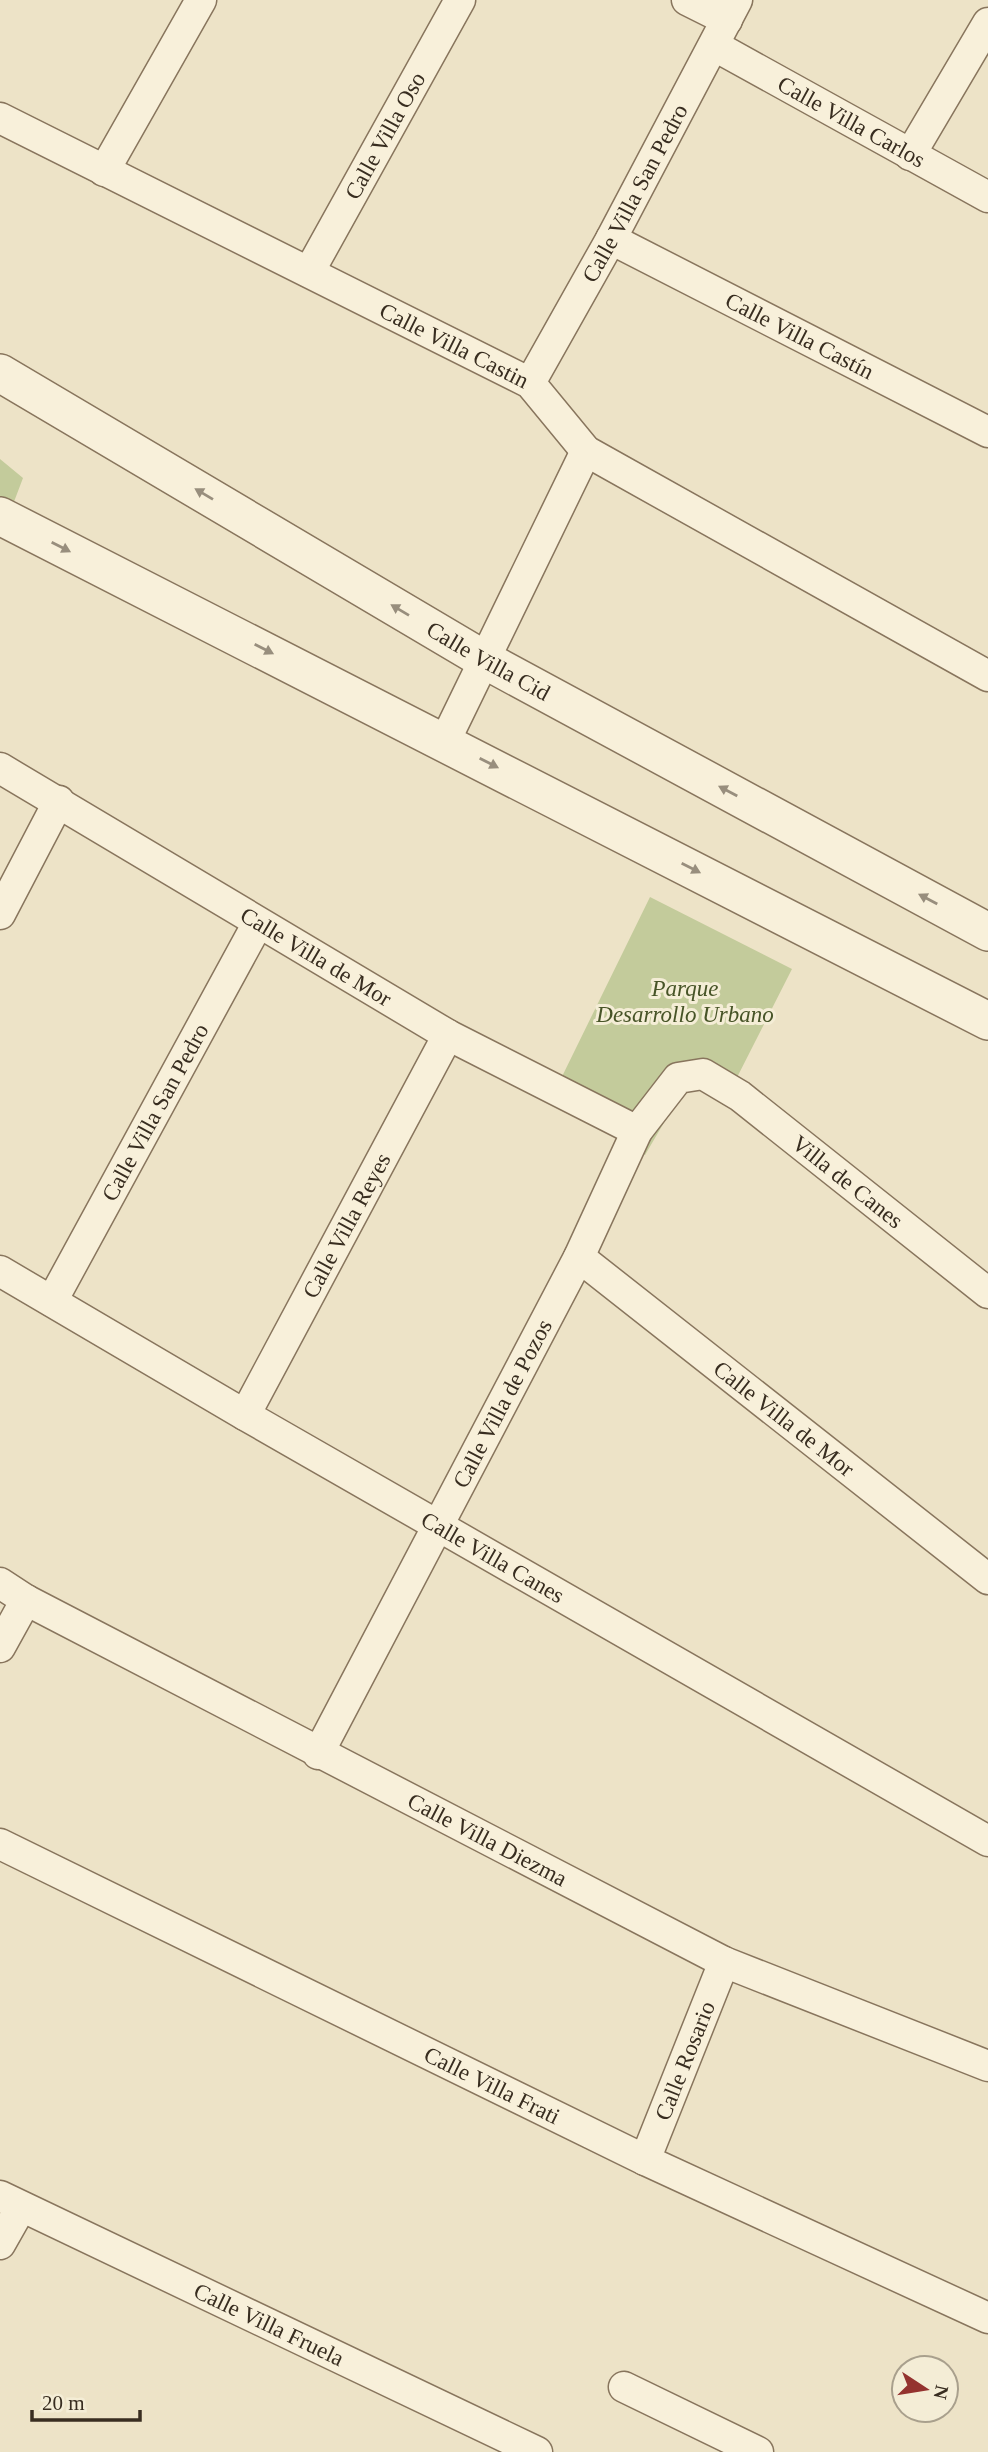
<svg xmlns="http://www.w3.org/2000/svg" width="988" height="2452" font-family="Georgia,serif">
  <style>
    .green { fill: #c3cb9b }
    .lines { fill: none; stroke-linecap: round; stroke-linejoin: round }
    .minor-casing { stroke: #88755d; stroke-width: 33 }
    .tertiary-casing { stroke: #88755d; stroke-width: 40 }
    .minor { stroke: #f8f0da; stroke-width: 30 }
    .tertiary { stroke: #f8f0da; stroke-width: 37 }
    .oneway { fill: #988e7d }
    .labels { text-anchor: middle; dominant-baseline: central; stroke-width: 6; stroke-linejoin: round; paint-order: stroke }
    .street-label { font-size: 23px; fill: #382d20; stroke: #f4edd6 }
    .park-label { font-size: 23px; font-style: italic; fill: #475427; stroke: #f4edd6 }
  </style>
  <rect width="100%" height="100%" fill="#ede3c7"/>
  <path class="green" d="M0 459 23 478 1 536H0Z
    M650 897 792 969 723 1105 689 1080 645 1155 551 1099Z"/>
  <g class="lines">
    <g class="minor-casing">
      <g id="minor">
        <path d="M687 0 727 20"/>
        <path id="s1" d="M715 46 988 197"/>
        <path id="s2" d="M0 118 530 383 586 451 988 676"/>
        <path d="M910 155 988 23"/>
        <path d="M104 171 201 0"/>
        <path id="s3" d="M611 239 988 432"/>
        <path id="s4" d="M309 272 460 0"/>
        <path id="s5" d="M530 383 611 239 737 0"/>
        <path d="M445 741 586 451"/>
        <path id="s6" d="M0 768 448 1035 637 1131"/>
        <path d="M0 914 59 801"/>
        <path id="s7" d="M579 1257 988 1579"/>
        <path id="s8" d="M0 1271 245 1415 988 1841"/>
        <path id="s9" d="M52 1301 258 923"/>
        <path id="s10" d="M245 1415 448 1035"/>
        <path id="s11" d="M0 1583 26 1600 724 1962 988 2066"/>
        <path d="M0 1647 26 1600"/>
        <path id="s12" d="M318 1754 579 1257 637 1131 678 1078 703 1074 740 1096 988 1293"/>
        <path id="s13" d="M0 1844 645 2160 988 2318"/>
        <path id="s14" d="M645 2160 724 1962"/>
        <path id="s15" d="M0 2196 537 2452"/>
        <path d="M0 2244 21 2207"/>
        <path d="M624 2387 758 2452"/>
      </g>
    </g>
    <g class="tertiary-casing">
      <g id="tertiary">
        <path id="s16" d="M0 373 483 659 988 932"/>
        <path d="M0 516 988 1021"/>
      </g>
    </g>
    <use href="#minor" class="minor"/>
    <use href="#tertiary" class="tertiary"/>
  </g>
  <defs><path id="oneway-solid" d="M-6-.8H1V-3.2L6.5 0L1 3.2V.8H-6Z" transform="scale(1.75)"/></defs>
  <g class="oneway">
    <use href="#oneway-solid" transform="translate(204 494) rotate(-149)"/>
    <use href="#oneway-solid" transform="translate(61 547) rotate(27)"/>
    <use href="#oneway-solid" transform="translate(400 610) rotate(-149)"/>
    <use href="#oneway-solid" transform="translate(264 649) rotate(27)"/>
    <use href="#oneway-solid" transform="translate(489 763) rotate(27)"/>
    <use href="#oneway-solid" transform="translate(728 791) rotate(-152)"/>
    <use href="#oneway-solid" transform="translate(691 868) rotate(27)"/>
    <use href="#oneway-solid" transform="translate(928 899) rotate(-152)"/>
  </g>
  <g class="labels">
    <g class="street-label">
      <text stroke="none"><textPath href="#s1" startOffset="156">Calle Villa Carlos</textPath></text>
      <text stroke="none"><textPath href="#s4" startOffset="156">Calle Villa Oso</textPath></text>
      <text stroke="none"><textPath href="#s5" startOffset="217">Calle Villa San Pedro</textPath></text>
      <text stroke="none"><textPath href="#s3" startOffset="212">Calle Villa Castín</textPath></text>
      <text stroke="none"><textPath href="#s2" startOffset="508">Calle Villa Castin</textPath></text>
      <text stroke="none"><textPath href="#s16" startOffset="567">Calle Villa Cid</textPath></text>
      <text stroke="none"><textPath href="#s6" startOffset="368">Calle Villa de Mor</textPath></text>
      <text stroke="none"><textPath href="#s9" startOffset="215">Calle Villa San Pedro</textPath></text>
      <text stroke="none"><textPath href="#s12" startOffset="973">Villa de Canes</textPath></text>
      <text stroke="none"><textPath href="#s10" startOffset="215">Calle Villa Reyes</textPath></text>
      <text stroke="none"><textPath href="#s12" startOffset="396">Calle Villa de Pozos</textPath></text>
      <text stroke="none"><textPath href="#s7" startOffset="261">Calle Villa de Mor</textPath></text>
      <text stroke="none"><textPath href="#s8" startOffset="570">Calle Villa Canes</textPath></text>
      <text stroke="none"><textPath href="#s11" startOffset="551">Calle Villa Diezma</textPath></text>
      <text stroke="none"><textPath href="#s14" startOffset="107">Calle Rosario</textPath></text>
      <text stroke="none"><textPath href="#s13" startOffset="548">Calle Villa Frati</textPath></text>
      <text stroke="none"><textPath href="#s15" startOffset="298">Calle Villa Fruela</textPath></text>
    </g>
    <g class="park-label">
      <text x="685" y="988">Parque<tspan x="685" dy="26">Desarrollo Urbano</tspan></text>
    </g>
  </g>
  <g transform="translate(925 2389) rotate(102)"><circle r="33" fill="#f4edd6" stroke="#a9a08d" stroke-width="2"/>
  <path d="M0-5L12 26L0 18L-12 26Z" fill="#94332f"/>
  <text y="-10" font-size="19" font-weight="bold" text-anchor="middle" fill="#382d20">N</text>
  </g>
  <path d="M32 2410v10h108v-10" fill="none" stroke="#382d20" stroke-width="3.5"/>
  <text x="42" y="2410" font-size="21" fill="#382d20" stroke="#f4edd6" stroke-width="5" paint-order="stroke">20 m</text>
</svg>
